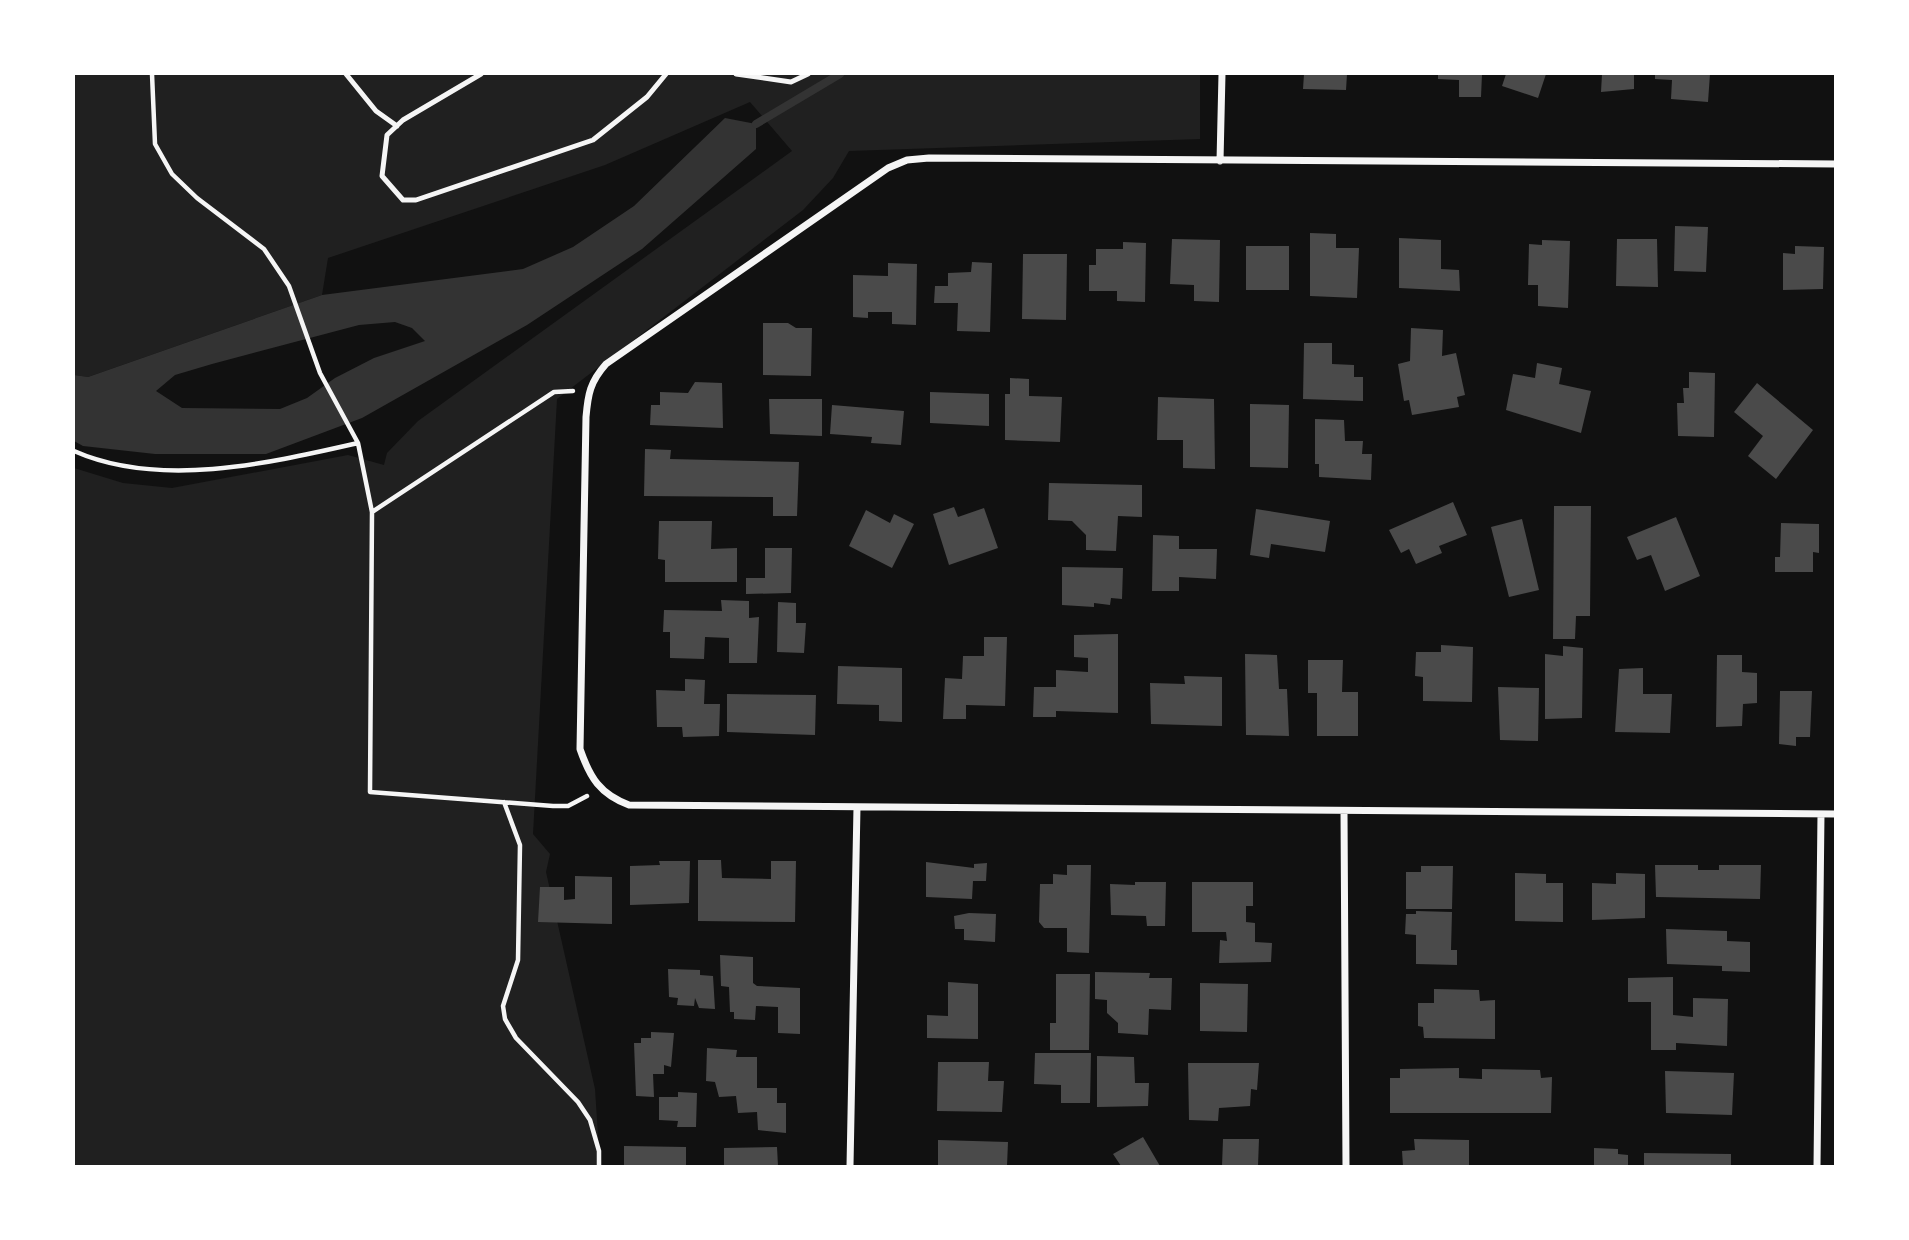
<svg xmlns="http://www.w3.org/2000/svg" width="1909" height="1240" font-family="'Fira Sans Condensed',sans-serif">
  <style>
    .green { fill: #202020 }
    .water { fill: #333; fill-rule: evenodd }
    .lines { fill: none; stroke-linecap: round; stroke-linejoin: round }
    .stream { stroke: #333; stroke-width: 8 }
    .building { fill: #4a4a4a }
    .path { stroke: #f5f5f5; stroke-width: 4.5 }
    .service { stroke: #f5f5f5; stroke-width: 5 }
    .minor { stroke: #f5f5f5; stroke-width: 7 }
  </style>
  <rect width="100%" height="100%" fill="#111"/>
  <path class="green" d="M74 74H1200V139L849 151 833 178 803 210 557 399 533 834 550 854 546 872 595 1089 600 1166H74V468L123 483 172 488 348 455 384 465 387 453 418 421 792 151 750 102 605 165 328 258 322 295 88 377 74 375Z"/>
  <path class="water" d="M725 118 756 124V149L642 249 527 325 362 418 266 454H155L83 446 74 441V375L88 377 322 295 523 269 573 247 634 206ZM395 322 412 328 425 341 374 358 335 378 307 398 280 409 182 408 156 391 175 375 212 364 359 325Z"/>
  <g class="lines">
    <path class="stream" d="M756 124 840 74"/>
  </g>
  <path class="building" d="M1304 74H1347L1346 90 1303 89Z
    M1438 74H1482L1481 97H1459V80L1438 79Z
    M1506 74H1546L1538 98 1502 86Z
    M1602 74H1634V89L1601 92Z
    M1655 74H1710L1708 102 1671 99 1672 80 1655 79Z
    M1675 226 1708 227 1706 272 1674 271Z
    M1310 233 1336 234V248H1359L1357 298 1310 296Z
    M1399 238 1441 240V269L1459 270 1460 291 1399 288Z
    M1172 239 1220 240 1219 302 1194 301V285L1170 284Z
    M1617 239H1657L1658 287 1616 286Z
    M1542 240 1570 241 1568 308 1538 306V285H1528L1529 244 1542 245Z
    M1123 242 1146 243 1145 302 1117 301V291H1089V265H1096V249H1123Z
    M1246 246H1289V290H1246Z
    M1795 246 1824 247 1823 289 1783 290V253L1795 254Z
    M1023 254H1067L1066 320 1022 319Z
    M972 262 992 263 990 332 957 331 958 303H934L935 286H948V273L971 272Z
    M888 263 917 264 916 325 892 324V312H868V318L853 317V275L888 276Z
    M763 323H788L796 328H812L811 376 763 375Z
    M1411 328 1443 330 1442 356 1456 353 1465 395 1457 397 1459 407 1412 415 1409 400 1404 401 1398 364 1410 361Z
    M1304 343H1332V364L1354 365V377H1363V401L1303 399Z
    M1537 363 1562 368 1559 384 1591 391 1581 433 1506 410 1513 374 1535 378Z
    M1689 372 1715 373 1714 437 1678 436 1677 403H1684L1683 388H1689Z
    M1010 378 1029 379V396L1062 397 1060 442 1005 440V394H1010Z
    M695 382 722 383 723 428 650 425 651 405H660V392L688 393Z
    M1757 383 1813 430 1776 479 1748 456 1763 436 1734 412Z
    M930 392 989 394V426L930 423Z
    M1158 397 1214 399 1215 469 1183 468V440H1157Z
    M769 399H822V436L770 434Z
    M1250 404 1289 405 1288 468 1250 467Z
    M832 405 904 411 901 445 871 443 872 437 830 434Z
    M1315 419 1344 420 1345 441H1363L1362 454H1372L1371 480 1319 477V464H1315Z
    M645 449 671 450 670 459 799 462 797 516H773V497L644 496Z
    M1049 483 1142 485V517L1118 516 1116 551 1086 550V535L1072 521 1048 520Z
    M1453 502 1467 535 1439 546 1442 553 1416 564 1409 549 1401 553 1389 530Z
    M1554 506H1591L1590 616H1576L1575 639H1553Z
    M954 507 958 517 984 508 998 548 949 565 933 514Z
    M1256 509 1330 521 1325 552 1271 544 1269 558 1250 555Z
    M866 510 890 523 894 514 914 524 892 568 849 546Z
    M1676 517 1700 576 1665 591 1651 555 1637 560 1627 537Z
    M1522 519 1539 590 1509 597 1491 527Z
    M659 521H712L711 549 737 548V582H665V560L658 559Z
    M1781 523 1819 524V553L1813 552V572H1775V557H1780Z
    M1153 535 1179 536V549H1217L1216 579 1179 577V591H1152Z
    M765 548H792L791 593 746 594V578H765Z
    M1062 567 1123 568 1122 599 1111 598 1110 605 1094 603V607L1062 605Z
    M721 600 749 601V618L759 617 757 663H729V638L705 637 704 659 670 658V632H663L664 610 722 611Z
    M778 602 796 603V623H806L804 653 777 652Z
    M1118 634V713L1056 711V717H1033L1034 687H1056V670L1088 672V658L1074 657V635Z
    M984 637H1007L1005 706 966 705V719H943L945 678 962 679 963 656H984Z
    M1441 645 1473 647 1472 702 1423 701V677L1415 676 1416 652H1441Z
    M1563 646 1583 648 1582 718 1545 719V654L1563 656Z
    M1245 654 1277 655 1279 689H1287L1289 736 1246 735Z
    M1717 655H1742V672L1757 673V703L1743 704 1742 726 1716 727Z
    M1308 660H1343L1342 692H1358V736H1317V693H1308Z
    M838 666 902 668V722L879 721V705L837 704Z
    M1643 668V694H1672L1670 733 1615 732 1619 669Z
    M1184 676 1222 677V726L1151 724 1150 683 1185 684Z
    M685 679 705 680 704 704H720L719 736 683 737 682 727H657L656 690 685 691Z
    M1498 687 1539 688 1538 741 1500 740Z
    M1780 691H1812L1810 737H1796V746L1779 744Z
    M727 694 816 695 815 735 727 732Z
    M698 860H721L722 878 771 879V861H796L795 922 698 921Z
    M659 861H690L689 903 630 905V866L660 865Z
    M926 862 974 868V864L987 863 986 881H973L972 899 926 897Z
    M1067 865H1091L1089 953 1067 952V928H1044L1039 922 1040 884H1053V874L1067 875Z
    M1655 865H1698V870H1719V865H1761L1760 899 1656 897Z
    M1421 866H1453L1452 909H1406V872H1421Z
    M1515 873 1546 874V883H1563V922L1515 921Z
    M1616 873 1645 874V918L1592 920V883L1616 884Z
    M575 876 612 877V924L538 922 540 887H564V900L575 899Z
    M1135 882H1166L1165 926H1147L1146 916 1111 915 1110 884 1135 885Z
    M1192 882H1253V906H1246V922L1255 923V942L1272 943 1271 962 1219 963 1220 940 1227 941 1226 932H1192Z
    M1416 911 1452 912 1451 950H1457V965L1416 964V935L1405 934 1406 914H1416Z
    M969 913 996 914 995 942 964 940V929H955L954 916Z
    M1666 929 1727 931V941L1750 942V972L1722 971V966L1667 964Z
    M720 955 753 957V983L757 986 800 988V1034L778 1033V1007L756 1006 755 1020 734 1019V1012H730L729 987 721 986Z
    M668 969 700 970V975L713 976 715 1009 699 1008 695 998 694 1006 677 1005 678 998 669 997Z
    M1095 972 1150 973 1149 978H1172L1171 1010 1149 1009 1148 1035 1118 1033V1023L1107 1013V1000L1095 999Z
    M1056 974H1090L1089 1050H1050V1023H1056Z
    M1673 977V1015L1693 1017V998L1728 999 1727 1046 1676 1043V1050H1651V1002H1628V978Z
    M948 982 978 984V1039L927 1038V1015L948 1016Z
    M1200 983 1248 984 1247 1032 1200 1031Z
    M1434 989 1479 990 1480 1001 1495 1000V1039L1424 1038 1423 1027 1418 1026V1003H1434Z
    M651 1032 674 1033 671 1067 664 1065V1074H653L654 1097 636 1096 634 1043H641V1038H651Z
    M707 1048 737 1050 736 1057H757V1088H777V1103H786V1133L758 1130 757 1112 738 1113 736 1096 719 1097 715 1082 706 1081Z
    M1035 1053H1091L1090 1103H1061V1085L1034 1084Z
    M1097 1056 1134 1057 1135 1083H1149L1148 1106 1097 1107Z
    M938 1062H989L988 1081H1004L1002 1112 937 1111Z
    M1188 1063H1259L1257 1090 1251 1089 1250 1106 1219 1108 1218 1121 1189 1120Z
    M1459 1068V1078L1482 1079V1069L1540 1070 1541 1078 1552 1077 1551 1113H1390V1078H1400V1069Z
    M1665 1071 1734 1073 1732 1115 1666 1113Z
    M678 1092 697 1093 696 1127H677L678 1121 659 1120V1097H678Z
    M1143 1137 1160 1166H1121L1113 1154Z
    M1223 1139H1259L1258 1166H1222Z
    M1414 1139 1469 1140V1166H1403L1402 1151 1415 1150Z
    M938 1140 1008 1142 1007 1166H938Z
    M624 1146 686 1147V1166H624Z
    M777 1147 778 1166H724V1148Z
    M1594 1148 1618 1149V1154L1628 1155V1166H1594Z
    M1644 1153 1731 1154V1166H1644Z"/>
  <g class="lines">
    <path class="path" d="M152 74 155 144 172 174 197 198 264 249 289 286 320 373 358 443
      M74 451C160 489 270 463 358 443L372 512 370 792 553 806H568L587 796
      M372 512 554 392 573 391
      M504 802 520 845 518 960 503 1006 505 1019 516 1038 578 1102 590 1120 599 1151V1166"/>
    <path class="service" d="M346 74 376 111 397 126
      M481 74 403 120 387 135 382 176 403 200H416L593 140 647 97 666 74
      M736 74 791 82 808 74"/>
    <path class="minor" d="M1220 161 1222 74
      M1836 164 929 158 907 160 888 168 606 364C590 382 588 394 586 417L580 749C590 778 600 794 629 805L1836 814
      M1344 811 1346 1166
      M850 1166 857 807
      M1817 1166 1821 814"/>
  </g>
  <rect width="1909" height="1240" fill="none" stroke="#ffffff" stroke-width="150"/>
</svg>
